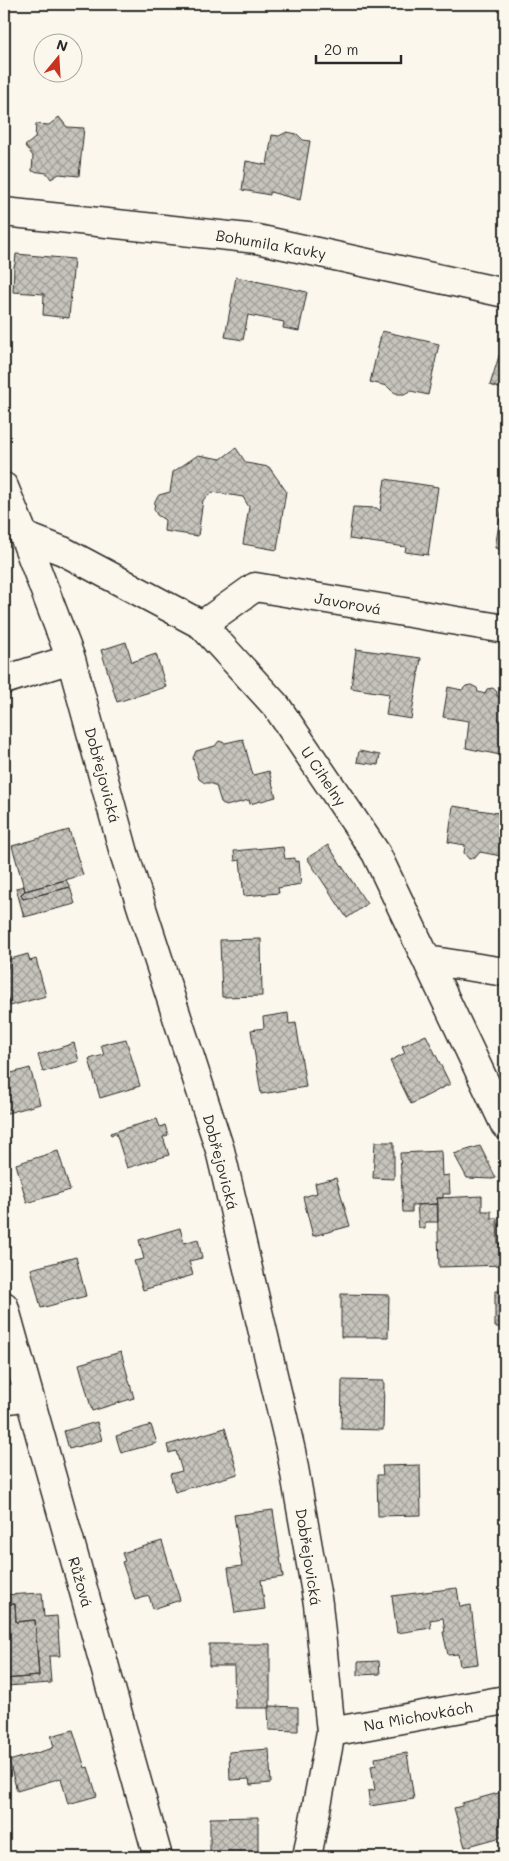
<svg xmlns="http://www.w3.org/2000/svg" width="509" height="1861" font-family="Mali,sans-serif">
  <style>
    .building { fill: url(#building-cross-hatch); stroke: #2b2b2b }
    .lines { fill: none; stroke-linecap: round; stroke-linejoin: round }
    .minor-casing { stroke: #2b2b2b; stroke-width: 31 }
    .minor { stroke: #fbf7ec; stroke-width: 28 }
    .labels { text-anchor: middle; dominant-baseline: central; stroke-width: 4.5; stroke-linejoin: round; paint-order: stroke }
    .street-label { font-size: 15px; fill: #2b2b2b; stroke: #fbf7ec }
  </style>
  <defs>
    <pattern id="building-cross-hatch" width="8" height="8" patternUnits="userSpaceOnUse" patternTransform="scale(1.25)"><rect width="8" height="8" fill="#c7c4bc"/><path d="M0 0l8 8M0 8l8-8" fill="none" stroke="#a29f99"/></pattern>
  </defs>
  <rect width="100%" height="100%" fill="#fbf7ec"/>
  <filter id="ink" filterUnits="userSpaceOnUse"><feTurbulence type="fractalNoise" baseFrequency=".02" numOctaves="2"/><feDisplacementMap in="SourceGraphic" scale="10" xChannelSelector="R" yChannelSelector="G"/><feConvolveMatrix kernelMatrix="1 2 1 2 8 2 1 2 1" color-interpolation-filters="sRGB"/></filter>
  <g filter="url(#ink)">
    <path class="building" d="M59 117 67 127 84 128 79 176 59 174 51 179 47 173 32 171 33 156 25 146 35 138 36 124 49 125Z
      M287 132 297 134 303 140 310 141 300 200 270 192V195L242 190 246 161 267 165 272 135 279 136Z
      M16 254 74 259 69 318 43 315 44 294 13 292 14 266 15 264Z
      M236 277 307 292 299 331 283 328 284 322 248 315 243 340 225 337Z
      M382 331 439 344 428 395 411 391 404 394H398L392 391 387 386 370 382Z
      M504 340 505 341V390L490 385Z
      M236 448 246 463 269 467 286 491 277 550 243 544 249 507 243 497 213 492 203 500 198 536 164 531 165 520 157 515 154 509 155 501 159 495 170 492 173 472 198 455 221 459Z
      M385 479 438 487 428 555 405 552 406 547 349 539 353 507 377 508 380 511Z
      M502 506H505V550L495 548Z
      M126 642 132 662 156 654 166 687 117 702 101 650Z
      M356 649 421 658 411 719 386 715 389 694 351 688Z
      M471 685 477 688 478 692 485 694 487 689 493 688 497 692V696L504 697 505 694V756L466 748 469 721 443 717 448 687 462 690 466 686Z
      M243 739 253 775 269 771 276 797 250 804 249 800 226 806 221 802 216 786 210 783H205L199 779 193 758 196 751 215 746 219 741 225 743Z
      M359 751 380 755 378 765 357 762Z
      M453 806 505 814V865L500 864 501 856 480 852 475 858 469 859 464 853 465 845 448 842Z
      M69 830 83 875 25 891 12 846Z
      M328 845 367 904 347 918 307 858Z
      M274 847V848L283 847 285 859 295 858V862L299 861 301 884 278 888 279 893 244 896 240 860 235 861 234 851Z
      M66 880 70 887 23 899 21 894 25 891Z
      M24 886 25 891 21 894 23 899 70 887 75 904 24 917 16 888Z
      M261 939 262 996 222 997 220 940Z
      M28 954 30 961 36 959 46 996 10 1006 4 984V968L9 967 7 960Z
      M288 1013 289 1024 296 1023 306 1087 261 1094 251 1030 264 1028 263 1017Z
      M426 1035 450 1084 411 1104 390 1061 405 1053 402 1046Z
      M126 1039 140 1086 100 1098 89 1059 104 1055 101 1045Z
      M74 1043 79 1061 43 1072 38 1055Z
      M505 1047V1064L499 1049Z
      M30 1068 40 1104 4 1114V1075Z
      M157 1119 160 1127 165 1125 168 1135 163 1137 169 1155 127 1168 116 1133 111 1135 110 1133Z
      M375 1142H394V1179L373 1178Z
      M480 1146 496 1178 493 1179 467 1178 454 1154Z
      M58 1151 70 1190 27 1203 16 1164Z
      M441 1151 442 1176 449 1175 450 1194H443V1198H437L438 1204 412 1205V1212H403L400 1153Z
      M336 1178 350 1226 313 1236 303 1197 317 1193 315 1183Z
      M482 1196V1211H491V1218H497L498 1244 505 1243V1265L439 1267 437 1198Z
      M438 1204V1222H425V1229L419 1228 417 1205Z
      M180 1228 184 1243 198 1239 202 1258 189 1261 193 1275 143 1290 134 1261 144 1259 139 1240Z
      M76 1257 86 1296 41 1308 31 1269Z
      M495 1291H505V1327H495Z
      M341 1294 389 1295 388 1337H341Z
      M121 1352 134 1398 92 1411 79 1364Z
      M342 1380 384 1381 383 1430 341 1429Z
      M503 1381H505V1413H503Z
      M97 1422 102 1440 69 1449 64 1431Z
      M151 1425 157 1443 121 1453 116 1436Z
      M225 1428 238 1474 175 1492 170 1474 182 1471 176 1451 169 1453 167 1445Z
      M420 1465 421 1515 378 1516 377 1475H383L382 1466Z
      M273 1510 283 1577 261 1580 265 1609 235 1613 228 1568 242 1566 234 1515Z
      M162 1541 180 1600 153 1609 149 1596 135 1600 122 1562 125 1561 122 1553Z
      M457 1588 460 1607 471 1605 478 1664 460 1666 458 1654 448 1655 443 1632H445L443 1618 430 1620 431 1628 397 1633 392 1596Z
      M42 1593 44 1617 57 1616 60 1656H49L51 1683 6 1686V1679L39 1676 35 1620 16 1622 15 1604 4 1605V1595Z
      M15 1604 16 1622 35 1620 39 1676 4 1679V1605Z
      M209 1644H270V1708H235L234 1666H209Z
      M379 1661 380 1674 358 1675V1662Z
      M270 1706 298 1707V1731L269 1730 268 1708Z
      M73 1730 85 1768 88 1767 97 1796 68 1804 61 1778 17 1791 9 1761 50 1749 54 1747 51 1736Z
      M269 1749 271 1783 250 1785 249 1779 230 1780 229 1752Z
      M407 1753 414 1799 370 1806 368 1791 375 1790 371 1766 376 1765 375 1758Z
      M502 1792 505 1804V1836L465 1847 454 1808 462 1806V1803Z
      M258 1817V1856H210V1818Z"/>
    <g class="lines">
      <g class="minor-casing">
        <path id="minor" d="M4 212 257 239 505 293
          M4 487 24 536 71 659 124 853 220 1150 291 1451 318 1604 331 1732 307 1857
          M24 536 63 551 202 625 277 707 376 853 505 1125
          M202 625 255 587 505 629
          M4 680 71 659
          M427 960 505 972
          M4 1306 158 1857
          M4 1400 29 1396
          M331 1732 505 1700"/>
      </g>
      <use href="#minor" class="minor"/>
    </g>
  </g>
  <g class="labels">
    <g class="street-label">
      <text transform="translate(271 244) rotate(10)">Bohumila Kavky</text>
      <text transform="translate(348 603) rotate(10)">Javorová</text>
      <text transform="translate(103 775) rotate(75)">Dobřejovická</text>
      <text transform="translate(324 776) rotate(56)">U Cihelny</text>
      <text transform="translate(221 1162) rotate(75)">Dobřejovická</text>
      <text transform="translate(309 1557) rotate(81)">Dobřejovická</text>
      <text transform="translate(81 1582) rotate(74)">Růžová</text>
      <text transform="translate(418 1716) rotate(-10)">Na Michovkách</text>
    </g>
  </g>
  <rect width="509" height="1861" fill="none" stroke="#fbf7ec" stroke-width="20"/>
  <rect x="10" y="10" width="489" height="1841" fill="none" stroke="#2b2b2b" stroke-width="2" filter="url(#ink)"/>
  <g transform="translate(58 58) rotate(18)"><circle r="24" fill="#fbf7ec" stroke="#a8a59f"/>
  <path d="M0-4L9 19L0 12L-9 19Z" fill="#c8321e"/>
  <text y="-8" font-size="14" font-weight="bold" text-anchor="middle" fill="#2b2b2b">N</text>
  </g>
  <path d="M316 55v8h85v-8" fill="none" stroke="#2b2b2b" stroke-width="2.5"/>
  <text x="324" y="55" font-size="15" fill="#2b2b2b" stroke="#fbf7ec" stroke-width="4" paint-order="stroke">20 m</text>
</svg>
